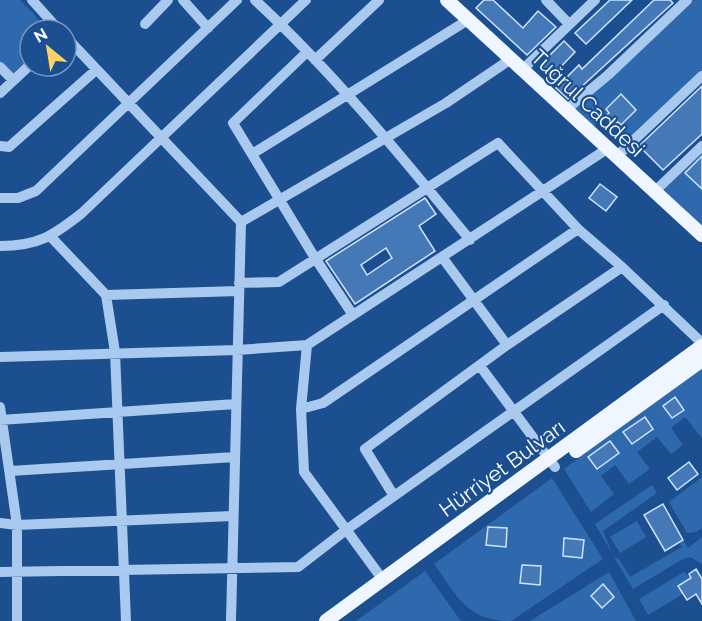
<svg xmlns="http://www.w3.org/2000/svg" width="702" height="621" font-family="Raleway,sans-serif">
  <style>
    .green { fill: #2e69ad }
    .building { fill: #4478b7; stroke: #cfe3fa; stroke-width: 1.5; fill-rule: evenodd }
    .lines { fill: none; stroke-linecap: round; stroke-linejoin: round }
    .minor { stroke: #a9c9ee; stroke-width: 10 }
    .major { stroke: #f0f6ff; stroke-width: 14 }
    .labels { text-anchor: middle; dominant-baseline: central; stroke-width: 4.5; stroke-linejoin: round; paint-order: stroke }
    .street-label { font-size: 21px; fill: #fff; stroke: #1b4f8f }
  </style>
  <rect width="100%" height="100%" fill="#1b4f8f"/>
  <path class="green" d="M0 0H20L49 30H30V59L12 75 0 62Z
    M687 0H702V76L629 145 617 133 636 110 621 95 606 109 609 113 591 128 570 107Z
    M702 146V235L654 192Z
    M702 367V438L685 417 671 428 683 445 671 454 657 437 637 452 650 469 629 484 615 465 601 476 614 494 591 512 564 469Z
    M702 477V528L696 532 687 533 669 502Z
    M552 478 603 559 511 621C467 621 457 596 434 564Z
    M652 485 657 493 603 531 612 553 595 524Z
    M637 521 646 537 620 553 610 537Z
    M702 537V564L690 557 683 559 633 589 614 557 619 559 630 577 682 547 679 542 683 540 688 548Z
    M425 571 461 621H356Z
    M609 572 636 621H530Z
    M684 572 691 578 678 586 683 594 648 615 639 599Z"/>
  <path class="building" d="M484 0H493L523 28 538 11 556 27 527 55 476 8Z
    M610 0H632L586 44 575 33Z
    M654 0H670L673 3 568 99 556 88 579 65 582 69Z
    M564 41 575 52 551 77 539 66Z
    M702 86V134L663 170 639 146Z
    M621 94 636 110 621 125 618 122 614 125 605 117 609 113 606 109Z
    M702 156V189L685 173Z
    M600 184 617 197 606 211 589 198Z
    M425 198 436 214 419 226 435 251 355 304 326 261ZM386 248 392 258 367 275 361 265Z
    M675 397 684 410 672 418 663 406Z
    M645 417 653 429 632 444 623 432Z
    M610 441 619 453 597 469 588 457Z
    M689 462 698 474 677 490 668 478Z
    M663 504 683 540 665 551 644 515Z
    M488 527 507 528 506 547 486 545Z
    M564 538 584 540 582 558 563 556Z
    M522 565 541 566 540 585 520 583Z
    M696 569 702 579V604L696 594 687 600 678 586 691 578 689 574Z
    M603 584 614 597 602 608 591 596Z"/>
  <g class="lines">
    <path class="minor" d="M32 0 59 30
      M183 0 208 28
      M255 0C334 73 402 157 470 240
      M546 0 569 24
      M145 24 168 0
      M66 37 241 222
      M307 52 233 123 315 258 353 315
      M315 60 379 0
      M0 67 13 80
      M522 70 595 0
      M0 93 30 65
      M566 110 608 75 687 0
      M0 146 9 147 96 70
      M252 154 468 20
      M616 157 702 76
      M654 192 702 146
      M0 198H18L36 191 237 0
      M51 237 106 295 115 352 126 621
      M0 246C38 246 53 236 82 213L306 0
      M442 257 507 345
      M239 283 279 282 498 143 578 229 622 267 702 343
      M106 295 239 291
      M307 345 301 409 304 472 383 580
      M0 357 237 350 307 345 607 149
      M480 366 555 467
      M0 407 17 525V621
      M301 409 323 403 578 229
      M0 420 236 404
      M10 471 235 457
      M394 496 365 449 507 345 622 267
      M0 523 17 525 233 516
      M0 572 298 567 346 530 664 305
      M231 621 241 222 446 103 511 59"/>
    <path class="major" d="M447 0 702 235
      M576 451 702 360
      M326 621 702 346"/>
  </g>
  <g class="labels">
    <g class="street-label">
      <text transform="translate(588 103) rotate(43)">Tuğrul Caddesi</text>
      <text transform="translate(502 468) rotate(-36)">Hürriyet Bulvarı</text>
    </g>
  </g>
  <g transform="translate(48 48) rotate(330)"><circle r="28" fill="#1b4f8f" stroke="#7695bc" stroke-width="1.5"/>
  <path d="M0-4.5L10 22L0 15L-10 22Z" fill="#ffd166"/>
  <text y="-9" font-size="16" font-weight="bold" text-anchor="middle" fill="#ffffff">N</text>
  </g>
</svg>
